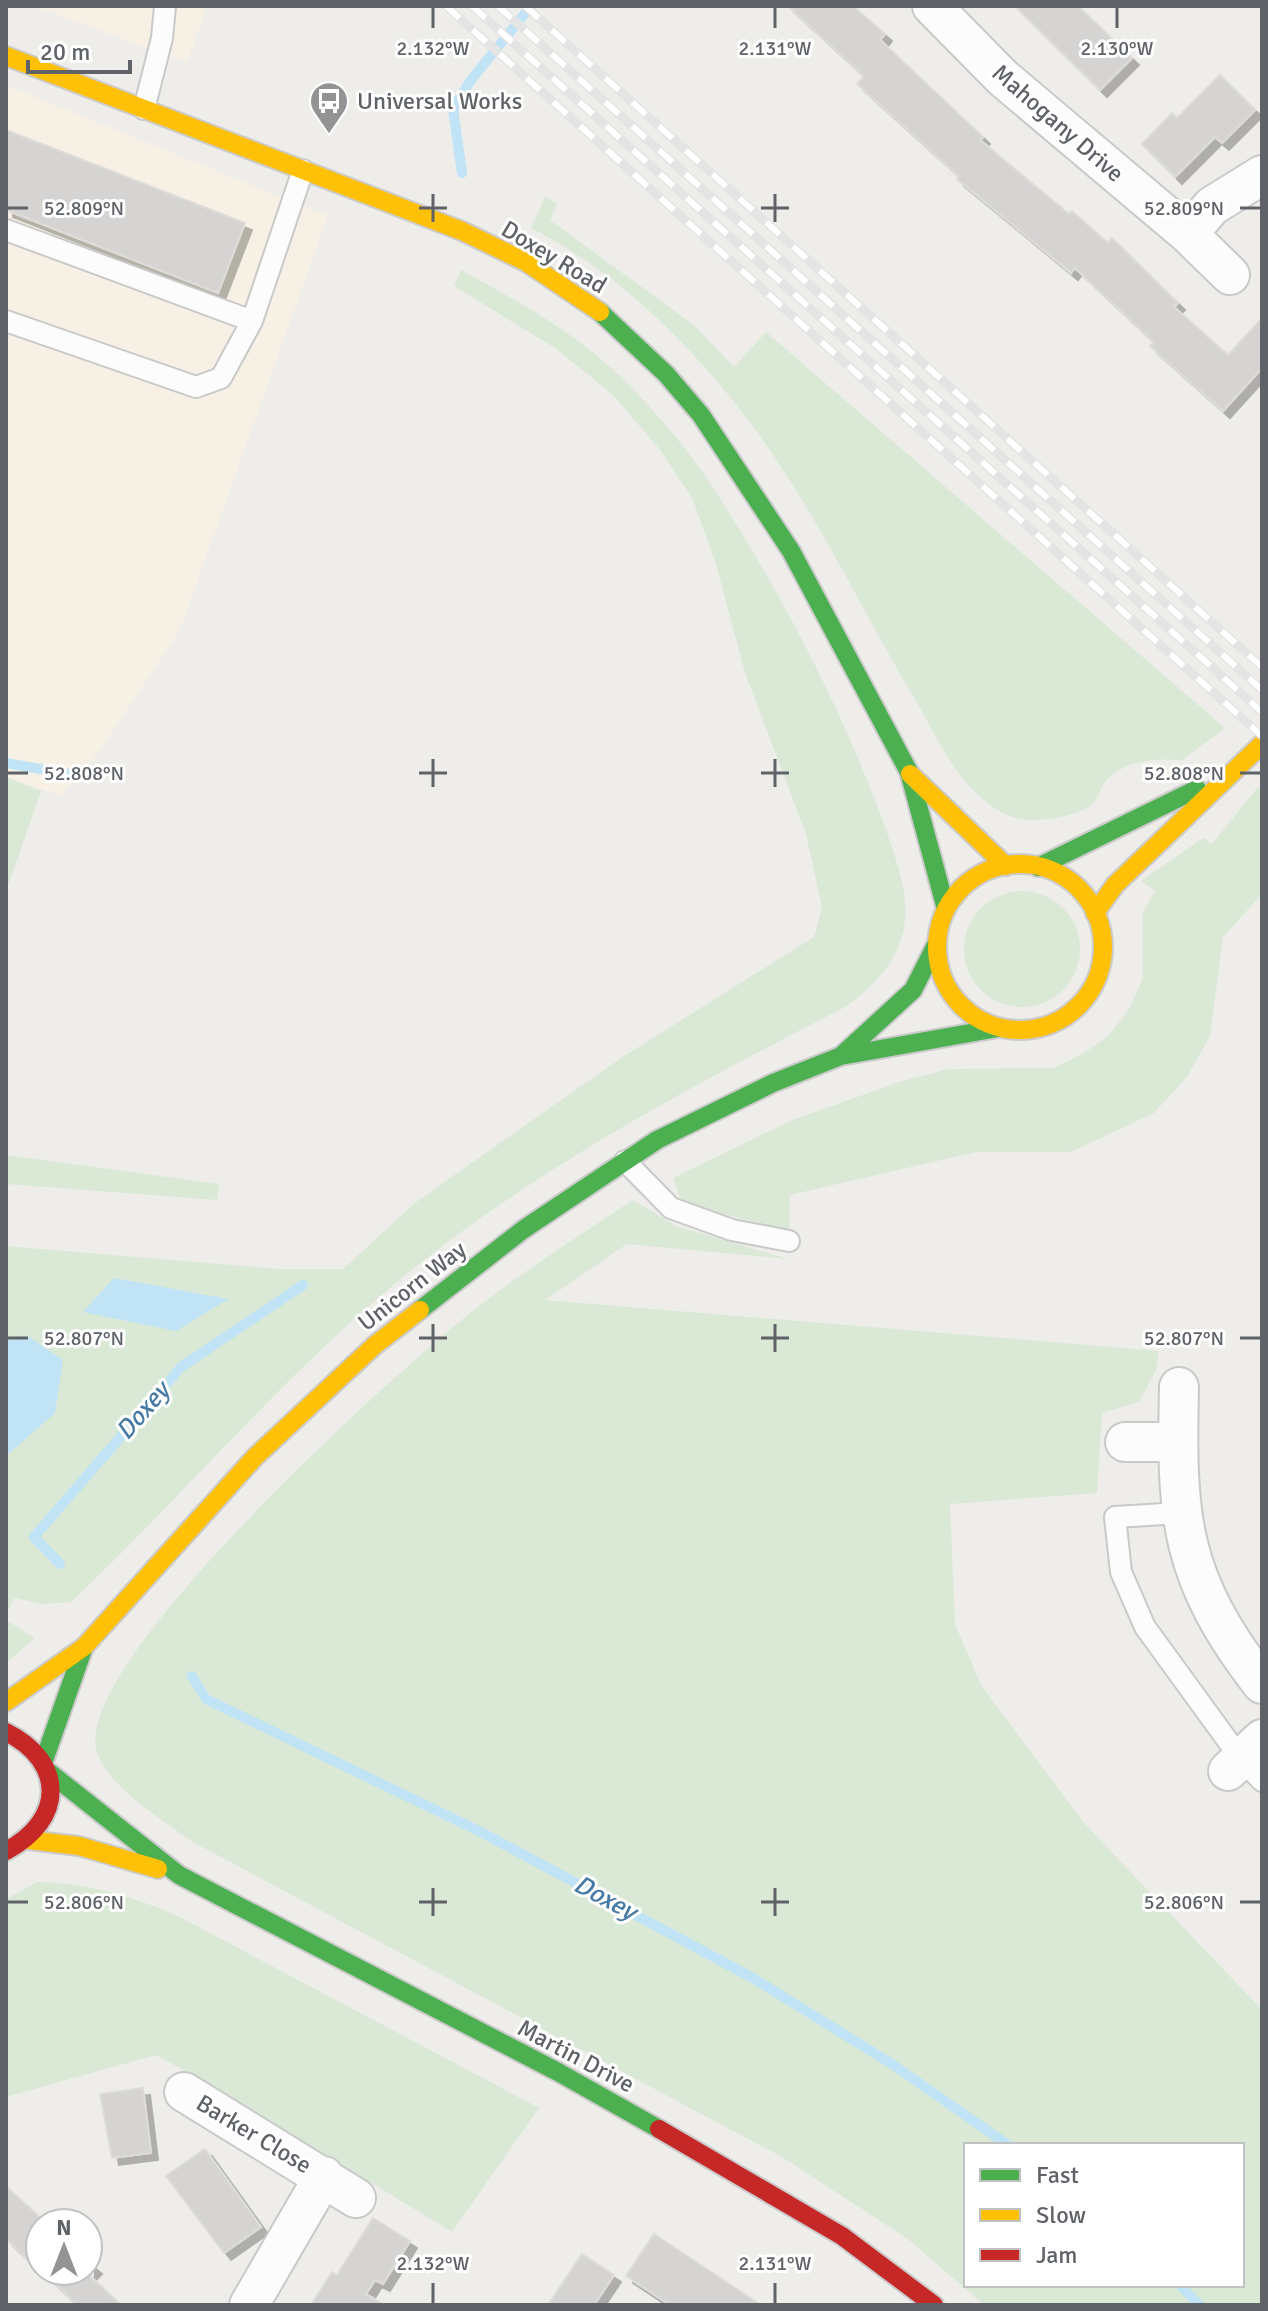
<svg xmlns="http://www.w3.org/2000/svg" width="1268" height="2311" font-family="Signika,sans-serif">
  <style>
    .commercial { fill: #f6f1e4 }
    .green { fill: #d9e9d6; fill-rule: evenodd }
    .water { fill: #c0e3f6 }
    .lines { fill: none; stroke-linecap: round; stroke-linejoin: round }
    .stream { stroke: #c0e3f6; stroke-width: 10 }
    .building { fill: #d5d4d3; stroke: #dedcd9; stroke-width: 2; filter: url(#shadow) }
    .lane-casing { stroke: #c9c9c9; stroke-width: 24 }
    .street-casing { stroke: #c9c9c9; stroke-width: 42 }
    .fast-casing { stroke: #cbcbcb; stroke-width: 22 }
    .slow-casing { stroke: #cbcbcb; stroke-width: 22 }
    .jam-casing { stroke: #cbcbcb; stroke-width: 22 }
    .lane { stroke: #fcfcfc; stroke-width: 20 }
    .street { stroke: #fcfcfc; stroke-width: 38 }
    .fast { stroke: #4caf50; stroke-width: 18 }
    .slow { stroke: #ffc107; stroke-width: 18 }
    .jam { stroke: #c62828; stroke-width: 18 }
    .rail-casing { stroke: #e3e4e3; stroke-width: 9 }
    .rail { stroke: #fff; stroke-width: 6; stroke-dasharray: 18; stroke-linecap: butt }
    .ticks { fill: none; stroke: #5f6367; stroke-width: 3 }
    .labels { text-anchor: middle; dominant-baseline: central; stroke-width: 6; stroke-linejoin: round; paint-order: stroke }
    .poi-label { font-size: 24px; fill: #5f6367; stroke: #fff; text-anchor: start }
    .street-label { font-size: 24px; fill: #5f6367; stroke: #fff }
    .water-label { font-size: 26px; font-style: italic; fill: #467aa5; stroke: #fff }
    .ticks-label { font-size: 20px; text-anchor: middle; fill: #5f6367; stroke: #fff; stroke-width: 6; stroke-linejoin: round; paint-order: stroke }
  </style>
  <defs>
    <filter id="shadow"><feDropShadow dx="7" dy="7" stdDeviation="0" flood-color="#0004"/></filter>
  </defs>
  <rect width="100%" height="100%" fill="#eeedea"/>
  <path class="commercial" d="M34 6H207L187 63Z
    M6 85 328 216 180 630 98 753 61 796 6 777Z"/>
  <path class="green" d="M545 197 557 203 550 220 695 326 734 367 766 332 1225 728 1182 760C1157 758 1128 760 1108 778 1101 785 1099 798 1092 804 1077 817 1040 822 1022 819 1004 817 987 804 975 792 950 768 933 730 916 701 861 609 815 509 751 424 692 345 619 273 531 228Z
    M461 270C518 301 574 332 621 377 653 408 685 446 710 483 780 590 842 708 885 827 895 857 908 889 905 921 901 959 875 986 845 1007 682 1091 517 1178 377 1299 268 1393 176 1503 71 1602L44 1604 14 1598 6 1615V1246L280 1269H343L416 1202 621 1058 814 937 822 907 806 834 745 673 716 564 693 500 661 451 612 394 555 348 454 286Z
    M6 777 41 791 6 892Z
    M1258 787 1262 790V894L1223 937 1210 1036 1187 1077 1154 1113 1071 1152H976L790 1195 789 1231 696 1207 680 1198 673 1178 790 1121 899 1082 948 1069 1054 1068 1084 1053 1109 1035 1128 1011 1143 978V912L1155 891 1141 881 1203 838 1212 844Z
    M964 949a58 58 0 1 1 116 0a58 58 0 1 1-116 0Z
    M6 1155 219 1184 217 1200 6 1184Z
    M633 1200 676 1226 788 1259 627 1244 545 1300 1159 1351 1156 1370 1139 1402 1102 1413 1097 1493 950 1504 955 1624 981 1685 1084 1823 1262 2010V2305H984L908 2239 782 2157 191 1841C162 1819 112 1790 98 1755 62 1672 394 1375 459 1322 514 1277 574 1239 633 1200ZM966 2145H1242V2285H966Z
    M6 1620 35 1638 6 1663Z
    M37 1882C87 1883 132 1896 178 1916L539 2108 452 2232 213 2086 156 2055 6 2097V1899Z"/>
  <path class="water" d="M114 1278 228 1299 176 1331 83 1312Z
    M26 1335 63 1360 55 1413 6 1456V1341Z"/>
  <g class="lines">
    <path class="stream" d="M462 173 453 109 471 80 531 6
      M6 763 76 775
      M60 1564 34 1537 181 1367 303 1285
      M192 1676 206 1699 481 1832 753 1978 892 2064 1008 2145
      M1180 2285 1199 2305"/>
  </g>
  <path class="building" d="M788 6H853L885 34 880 40 983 137 980 140 1069 214 1072 211 1108 243 1112 238 1178 303 1174 307 1228 355 1262 318V368L1223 411 1150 346 1154 342 1075 268 1071 273 957 179 959 176 857 84 864 76Z
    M1015 6H1078L1132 58 1100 90Z
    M1220 75 1255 110 1222 143 1215 137 1175 177 1142 144 1172 113 1177 118Z
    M6 130 245 223 218 293 6 210Z
    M143 2088 151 2153 112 2158 100 2094Z
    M205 2149 261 2227 224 2253 166 2176Z
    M6 2186 46 2223H40V2270L6 2239Z
    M373 2218 410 2241 383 2284 375 2280 366 2294 384 2305H311L332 2272 337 2275Z
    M654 2234 761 2305H670L626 2276Z
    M582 2254 614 2275 594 2305H548Z
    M88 2261 95 2267 88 2274 121 2305H78L41 2271H88Z"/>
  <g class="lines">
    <g class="lane-casing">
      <path id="lane" d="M144 109 162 38 165 6
        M6 230 252 321 303 170
        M6 321 196 387 221 378 252 321
        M625 1161 671 1208 732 1230 789 1241
        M1181 1513 1115 1517 1121 1572 1145 1627 1241 1759 1262 1781"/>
    </g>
    <g class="street-casing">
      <path id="street" d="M932 6 1003 78 1188 234 1230 275
        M1188 234 1212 206 1262 175
        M1179 1387C1176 1518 1179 1577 1262 1684
        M1125 1442H1178
        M1228 1771 1262 1739
        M184 2092 356 2198
        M249 2305 324 2176"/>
    </g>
    <g class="fast-casing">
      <path id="fast" d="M600 312 666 374 701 415 791 551 909 772 946 909
        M1038 867 1197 789
        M841 1056 913 990 937 943
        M420 1310 524 1229 657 1140 773 1083 841 1056 998 1028
        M43 1763 84 1647
        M50 1773 179 1875 558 2072 659 2129"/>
    </g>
    <g class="slow-casing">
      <path id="slow" d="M6 56 462 231 526 262 600 312
        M910 774 1006 866
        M937 947a83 83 0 1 1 166 0a83 83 0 1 1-166 0Z
        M1095 913 1115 885 1262 744
        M6 1702 84 1647 255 1457 375 1345 420 1310
        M29 1840 79 1846 158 1869"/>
    </g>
    <g class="jam-casing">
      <path id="jam" d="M6 1732C66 1762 65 1820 6 1851
        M659 2129 842 2236 934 2305"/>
    </g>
    <use href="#lane" class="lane"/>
    <use href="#street" class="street"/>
    <use href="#fast" class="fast"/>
    <use href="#slow" class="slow"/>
    <use href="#jam" class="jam"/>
    <g class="rail-casing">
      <path id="rail" d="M446 6 1262 736
        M472 6 1262 712
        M498 6 1262 690
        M525 6 1262 667"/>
    </g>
    <use href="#rail" class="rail"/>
  </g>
  <path class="ticks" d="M433 8V28M775 8V28M1117 8V28M433 194V222M775 194V222M8 208H28M419 208H447M761 208H789M1240 208H1260M433 759V787M775 759V787M8 773H28M419 773H447M761 773H789M1240 773H1260M433 1324V1352M775 1324V1352M8 1338H28M419 1338H447M761 1338H789M1240 1338H1260M433 1888V1916M775 1888V1916M8 1902H28M419 1902H447M761 1902H789M1240 1902H1260M433 2283V2303M775 2283V2303"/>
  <defs>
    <g id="bus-pin" transform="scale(2)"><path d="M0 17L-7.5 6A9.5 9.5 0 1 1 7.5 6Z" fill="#919395" stroke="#fff"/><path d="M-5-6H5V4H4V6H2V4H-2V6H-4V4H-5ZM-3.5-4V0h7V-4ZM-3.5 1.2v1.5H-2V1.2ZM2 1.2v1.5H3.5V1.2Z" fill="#fff"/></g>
  </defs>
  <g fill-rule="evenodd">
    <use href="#bus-pin" x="329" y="101"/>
  </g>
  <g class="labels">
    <g class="poi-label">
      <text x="357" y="101">Universal Works</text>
    </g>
    <g class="street-label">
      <text transform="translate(1058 123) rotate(41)">Mahogany Drive</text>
      <text transform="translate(554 257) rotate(31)">Doxey Road</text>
      <text transform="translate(412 1286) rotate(-38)">Unicorn Way</text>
      <text transform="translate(576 2056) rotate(28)">Martin Drive</text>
      <text transform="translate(254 2134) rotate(31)">Barker Close</text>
    </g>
    <g class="water-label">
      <text transform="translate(143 1411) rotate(-49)">Doxey</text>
      <text transform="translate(605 1898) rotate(28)">Doxey</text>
    </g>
  </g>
  <g class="ticks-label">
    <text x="433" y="55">2.132°W</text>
    <text x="775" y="55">2.131°W</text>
    <text x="1117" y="55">2.130°W</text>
    <text x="84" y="215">52.809°N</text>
    <text x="1184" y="215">52.809°N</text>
    <text x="84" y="780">52.808°N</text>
    <text x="1184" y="780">52.808°N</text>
    <text x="84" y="1345">52.807°N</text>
    <text x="1184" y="1345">52.807°N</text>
    <text x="84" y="1909">52.806°N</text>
    <text x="1184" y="1909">52.806°N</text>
    <text x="433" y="2270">2.132°W</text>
    <text x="775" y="2270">2.131°W</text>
  </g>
  <rect width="1268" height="2311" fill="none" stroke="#5f6367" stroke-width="16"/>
  <rect x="964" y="2143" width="280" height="144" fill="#ffffff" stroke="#bfc1c2" stroke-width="2"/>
  <rect x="980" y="2169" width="40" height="12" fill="#4caf50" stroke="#bfc1c2" stroke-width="2"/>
  <text x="1036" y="2183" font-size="24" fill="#5f6367">Fast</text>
  <rect x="980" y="2209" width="40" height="12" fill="#ffc107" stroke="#bfc1c2" stroke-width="2"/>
  <text x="1036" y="2223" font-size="24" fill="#5f6367">Slow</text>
  <rect x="980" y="2249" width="40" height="12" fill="#c62828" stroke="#bfc1c2" stroke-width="2"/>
  <text x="1036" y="2263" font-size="24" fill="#5f6367">Jam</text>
  <g transform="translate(64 2247)"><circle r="38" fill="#ffffff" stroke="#bfc1c2" stroke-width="2"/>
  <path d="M0-6L14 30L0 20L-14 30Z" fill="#919395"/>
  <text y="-12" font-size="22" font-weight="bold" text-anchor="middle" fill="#5f6367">N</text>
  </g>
  <path d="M28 60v12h102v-12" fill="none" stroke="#5f6367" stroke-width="4"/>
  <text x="40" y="60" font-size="24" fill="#5f6367" stroke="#ffffff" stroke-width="6" paint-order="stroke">20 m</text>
</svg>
